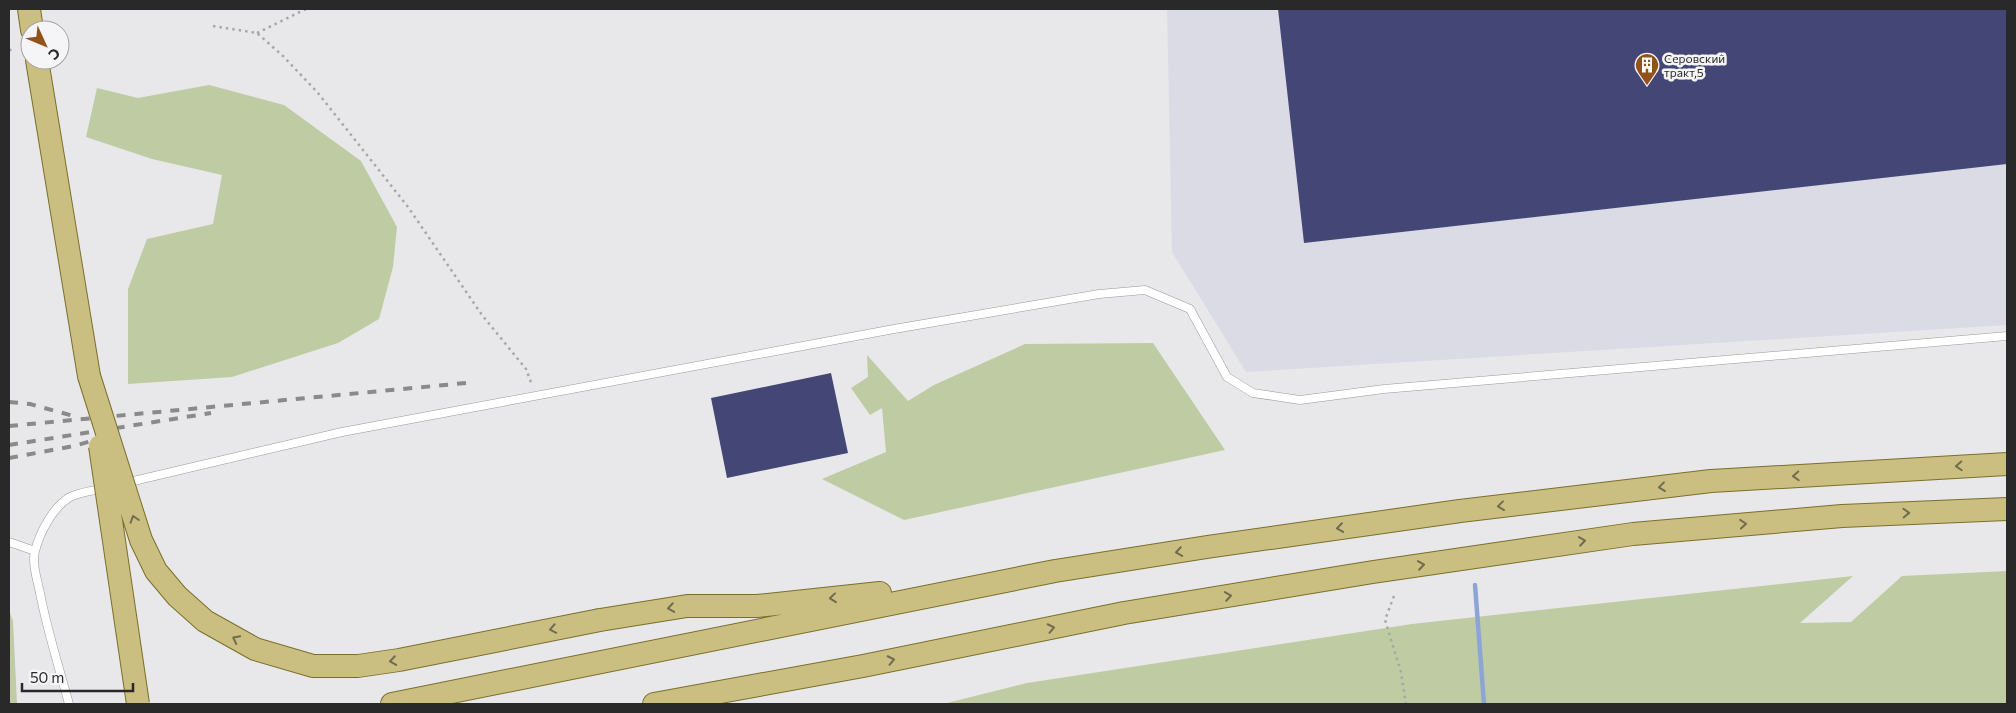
<svg xmlns="http://www.w3.org/2000/svg" width="2016" height="713" font-family="Commissioner,sans-serif">
  <style>
    .built { fill: #dadbe4 }
    .green { fill: #bfcba2 }
    .lines { fill: none; stroke-linecap: round; stroke-linejoin: round }
    .stream { stroke: #8da5d5; stroke-width: 4.5 }
    .building { fill: #444775 }
    .service-casing { stroke: #979899; stroke-width: 9 }
    .primary-casing { stroke: #7a6f2a; stroke-width: 24 }
    .path { stroke: #a7a7a8; stroke-width: 2.5; stroke-dasharray: 2.5 4; stroke-linecap: butt }
    .service { stroke: #fff; stroke-width: 8 }
    .primary { stroke: #cabf80; stroke-width: 22 }
    .rail { stroke: #8a8a8b; stroke-width: 4; stroke-dasharray: 9 9; stroke-linecap: butt }
    .primary-bridge-casing { stroke: #7a6f2a; stroke-width: 24; stroke-linecap: butt }
    .primary-bridge { stroke: #cabf80; stroke-width: 22 }
    .oneway { stroke: #716c50 }
    .labels { text-anchor: middle; dominant-baseline: central; stroke-width: 5; stroke-linejoin: round; paint-order: stroke }
    .poi-label { font-size: 12px; fill: #292929; stroke: #f5f5f7; text-anchor: start }
  </style>
  <rect width="100%" height="100%" fill="#e8e8ea"/>
  <path class="built" d="M1167 9H2007V325L1246 372 1172 252Z"/>
  <path class="green" d="M209 85 284 105 361 161 397 227 393 267 379 319 338 343 232 377 128 384V289L147 239 213 224 222 175 152 159 86 137 97 88 138 98Z
    M1153 343 1225 450 904 520 822 479 886 452 882 408 870 415 851 388 868 377 867 355 908 401 934 385 1025 344Z
    M2007 571V704H943L1027 683 1412 624 1853 576 1800 623 1851 622 1902 576Z
    M9 610 13 621 17 704H9Z"/>
  <g class="lines">
    <path class="stream" d="M1475 585 1484 704"/>
  </g>
  <path class="building" d="M1278 9H2007V164L1304 243Z
    M831 373 848 453 727 478 711 398Z"/>
  <g class="lines">
    <g class="service-casing">
      <path id="service" d="M125 483 342 432 894 329 1099 294 1145 290 1190 309 1227 377 1253 393 1300 400 1384 389 2007 336
        M9 542 35 551
        M69 704C59 667 47 630 40 593 37 579 32 564 35 551 40 532 53 507 70 497 80 492 93 491 104 488"/>
    </g>
    <g class="primary-casing">
      <path id="primary" d="M29 9 32 30
        M37 60 89 376
        M600 620 687 606H757L880 593
        M392 704 1055 571 1207 547 1460 511 1711 481 2007 464
        M654 704 863 666 1124 613 1373 572 1633 534 1842 516 2007 509"/>
    </g>
    <path class="path" d="M213 26 257 33 283 56 318 93 408 207 482 315 526 369 532 385
      M257 33 306 9
      M9 50H14
      M1394 596 1385 620 1401 672 1406 704"/>
    <use href="#service" class="service"/>
    <use href="#primary" class="primary"/>
    <path class="rail" d="M9 402 30 404 77 417
      M9 426 466 383
      M9 445 211 413
      M9 458 74 446 109 436"/>
    <g class="primary-bridge-casing">
      <path id="primary-bridge" d="M89 376 141 540 156 571 177 596 205 621 255 649 313 666H358L399 660 600 620
        M100 446 138 704"/>
    </g>
    <use href="#primary-bridge" class="primary-bridge"/>
  </g>
  <defs><path id="oneway-chevron" d="M-2-3.5L2.5 0L-2 3.5" fill="none" stroke-width="1.6" stroke-linecap="round" stroke-linejoin="round" transform="scale(1.25)"/></defs>
  <g class="oneway">
    <use href="#oneway-chevron" transform="translate(1959 466) rotate(177)"/>
    <use href="#oneway-chevron" transform="translate(1796 476) rotate(177)"/>
    <use href="#oneway-chevron" transform="translate(1662 487) rotate(173)"/>
    <use href="#oneway-chevron" transform="translate(1501 506) rotate(173)"/>
    <use href="#oneway-chevron" transform="translate(1906 513) rotate(-2)"/>
    <use href="#oneway-chevron" transform="translate(134 519) rotate(-108)"/>
    <use href="#oneway-chevron" transform="translate(1743 524) rotate(-5)"/>
    <use href="#oneway-chevron" transform="translate(1340 528) rotate(172)"/>
    <use href="#oneway-chevron" transform="translate(1582 541) rotate(-8)"/>
    <use href="#oneway-chevron" transform="translate(1179 552) rotate(171)"/>
    <use href="#oneway-chevron" transform="translate(1421 565) rotate(-8)"/>
    <use href="#oneway-chevron" transform="translate(1228 596) rotate(-9)"/>
    <use href="#oneway-chevron" transform="translate(833 598) rotate(174)"/>
    <use href="#oneway-chevron" transform="translate(671 608) rotate(171)"/>
    <use href="#oneway-chevron" transform="translate(1051 628) rotate(-12)"/>
    <use href="#oneway-chevron" transform="translate(553 629) rotate(169)"/>
    <use href="#oneway-chevron" transform="translate(236 639) rotate(-153)"/>
    <use href="#oneway-chevron" transform="translate(891 660) rotate(-12)"/>
    <use href="#oneway-chevron" transform="translate(393 661) rotate(171)"/>
  </g>
  <defs>
    <g id="building-pin" transform="scale(1.25)"><path d="M0 17L-7.5 6A9.5 9.5 0 1 1 7.5 6Z" fill="#92521b" stroke="#f5f5f7"/><path d="M-4-6H4V6H1V3H-1V6H-4ZM-2.5-4.3h1.7v1.8h-1.7ZM.8-4.3h1.7v1.8H.8ZM-2.5-1h1.7V.8h-1.7ZM.8-1h1.7V.8H.8Z" fill="#fff"/></g>
  </defs>
  <g fill-rule="evenodd">
    <use href="#building-pin" x="1647" y="65"/>
  </g>
  <g class="labels">
    <g class="poi-label">
      <text x="1664" y="58">Серовский<tspan x="1664" dy="14">тракт,5</tspan></text>
    </g>
  </g>
  <rect width="2016" height="713" fill="none" stroke="#292929" stroke-width="20"/>
  <g transform="translate(45 45) rotate(134)"><circle r="24" fill="#f5f5f7" stroke="#a3a3a5"/>
  <path d="M0-4L9 19L0 12L-9 19Z" fill="#92521b"/>
  <text y="-8" font-size="14" font-weight="bold" text-anchor="middle" fill="#292929">С</text>
  </g>
  <path d="M22 683v8h111v-8" fill="none" stroke="#292929" stroke-width="2.5"/>
  <text x="30" y="683" font-size="15" fill="#292929" stroke="#f5f5f7" stroke-width="4" paint-order="stroke">50 m</text>
</svg>
